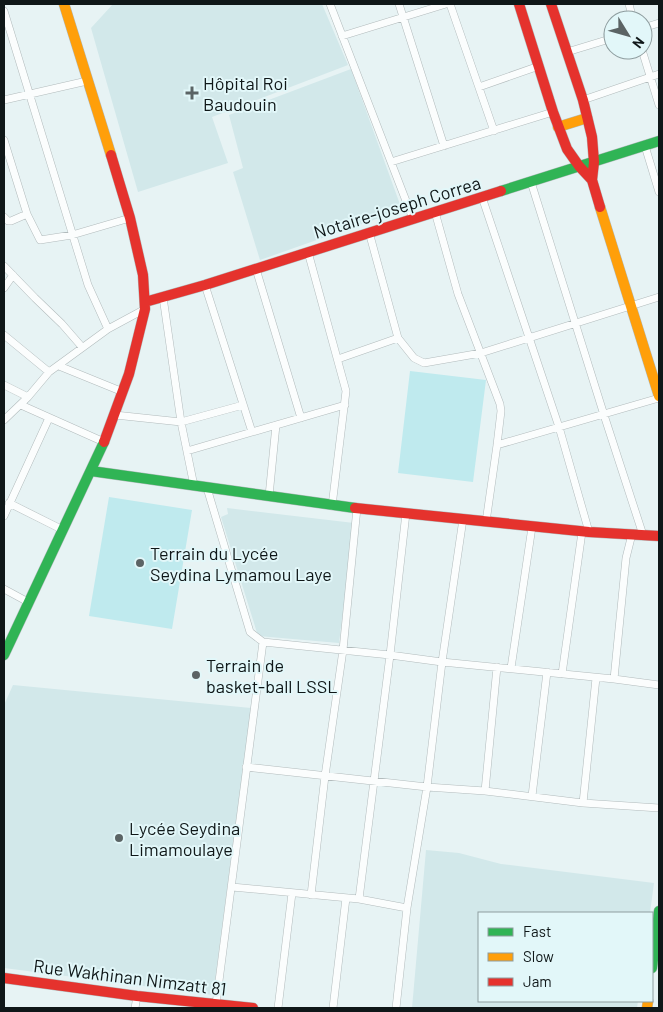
<svg xmlns="http://www.w3.org/2000/svg" width="663" height="1012" font-family="Barlow,sans-serif">
  <style>
    .built { fill: #d2e8ea }
    .garden { fill: #bfeaee }
    .lines { fill: none; stroke-linecap: round; stroke-linejoin: round }
    .street-casing { stroke: #b2bbbc; stroke-width: 8 }
    .fast-casing { stroke: #b2bbbc; stroke-width: 11 }
    .slow-casing { stroke: #b2bbbc; stroke-width: 11 }
    .jam-casing { stroke: #b2bbbc; stroke-width: 11 }
    .street { stroke: #fbfdfd; stroke-width: 7 }
    .fast { stroke: #30b455; stroke-width: 10 }
    .slow { stroke: #ff9f0a; stroke-width: 10 }
    .jam { stroke: #e5322d; stroke-width: 10 }
    .poi-dot { fill: #5b6465; stroke: #e2f7f9; stroke-width: 2 }
    .labels { text-anchor: middle; dominant-baseline: central; stroke-width: 4; stroke-linejoin: round; paint-order: stroke }
    .poi-label { font-size: 18px; fill: #0f1718; stroke: #e2f7f9; text-anchor: start }
    .street-label { font-size: 18px; fill: #0f1718; stroke: #e2f7f9 }
  </style>
  <rect width="100%" height="100%" fill="#e7f3f4"/>
  <path class="built" d="M113 4H322L348 65 212 117 228 163 138 192 91 28Z
    M351 69 402 210 260 260 233 172 243 168 229 115Z
    M227 508 354 523 339 643 258 636 221 517 228 514Z
    M13 685 251 708 213 995 4 968V705Z
    M426 850 459 853 501 864 654 883 650 913H479V1001H638L637 1008H412Z"/>
  <path class="garden" d="M410 371 486 380 473 482 398 473Z
    M109 497 192 510 172 629 89 616Z"/>
  <g class="lines">
    <g class="street-casing">
      <path id="street" d="M330 4 413 219
        M399 4 444 146
        M450 4 494 131
        M629 4 633 20
        M4 11 88 285 108 329
        M643 28 659 23
        M342 36 446 4
        M642 50 659 105
        M567 52 613 38
        M479 87 539 66
        M4 100 87 81
        M583 100 659 74
        M4 140 27 214 40 240 72 235 130 218
        M645 146 659 192
        M391 162 553 112
        M531 182 604 415 643 535
        M482 197 559 427 589 532
        M435 212 458 294 500 404 501 411 497 445 486 522
        M4 217 8 221H11L27 214
        M369 232 398 338
        M308 252 346 391 332 506
        M4 266 35 298 62 324 82 347
        M256 269 301 418
        M205 285 252 432
        M4 288 13 275
        M163 297 181 422 194 486
        M4 335 49 372
        M338 359 398 338 414 358 424 363 481 353 659 297
        M59 366 123 392
        M4 385 28 397
        M21 405 104 442
        M115 415 181 422 243 405
        M4 420 28 397 49 372 108 329 145 309
        M497 445 659 398
        M187 451 345 405
        M207 488 250 632 263 642 390 655 442 662 614 679 659 685
        M269 496 276 425
        M9 503 63 530
        M4 516 49 418
        M4 589 28 602
        M511 668 532 527
        M562 674 582 532
        M614 679 626 558 632 534
        M246 767 427 787 485 791 583 803 659 808
        M485 791 497 667
        M532 796 547 672
        M583 803 596 678
        M232 887 359 899 407 908
        M311 895 325 776 343 650 357 508
        M359 899 390 655 406 513
        M216 1004 263 642
        M135 1008 137 996
        M278 1008 292 893
        M333 1008 346 898
        M396 1008 407 908 427 787 442 662 463 519"/>
    </g>
    <g class="fast-casing">
      <path id="fast" d="M501 191 659 141
        M91 471 355 508
        M4 655 104 442
        M652 968 659 911"/>
    </g>
    <g class="slow-casing">
      <path id="slow" d="M64 4 111 155
        M558 127 587 118
        M600 207 659 396
        M647 1008 648 1001"/>
    </g>
    <g class="jam-casing">
      <path id="jam" d="M519 4 553 112 567 149 579 166 592 180
        M551 4 583 100 592 137 594 162 592 180 600 207
        M145 302 205 285 501 191
        M104 442 129 374 145 309 143 275 130 218 111 155
        M355 508 589 532 659 536
        M4 978 137 996 253 1008"/>
    </g>
    <use href="#street" class="street"/>
    <use href="#fast" class="fast"/>
    <use href="#slow" class="slow"/>
    <use href="#jam" class="jam"/>
  </g>
  <g class="poi-dot">
    <path d="M189.5 85.5h5v5h5v5h-5v5h-5v-5h-5v-5h5z"/>
    <circle cx="140" cy="563" r="5"/>
    <circle cx="196" cy="675" r="5"/>
    <circle cx="119" cy="838" r="5"/>
  </g>
  <g class="labels">
    <g class="poi-label">
      <text x="203" y="83">Hôpital Roi<tspan x="203" dy="21">Baudouin</tspan></text>
      <text x="150" y="553">Terrain du Lycée<tspan x="150" dy="21">Seydina Lymamou Laye</tspan></text>
      <text x="206" y="665">Terrain de<tspan x="206" dy="21">basket-ball LSSL</tspan></text>
      <text x="129" y="828">Lycée Seydina<tspan x="129" dy="21">Limamoulaye</tspan></text>
    </g>
    <g class="street-label">
      <text transform="translate(397 207) rotate(-17)">Notaire-joseph Correa</text>
      <text transform="translate(130 977) rotate(7)">Rue Wakhinan Nimzatt 81</text>
    </g>
  </g>
  <rect width="663" height="1012" fill="none" stroke="#0f1718" stroke-width="10"/>
  <rect x="478" y="912" width="175" height="90" fill="#e2f7f9" stroke="#8e9d9f"/>
  <rect x="488" y="928" width="25" height="8" fill="#30b455" stroke="#8e9d9f"/>
  <text x="523" y="937" font-size="15" fill="#0f1718">Fast</text>
  <rect x="488" y="953" width="25" height="8" fill="#ff9f0a" stroke="#8e9d9f"/>
  <text x="523" y="962" font-size="15" fill="#0f1718">Slow</text>
  <rect x="488" y="978" width="25" height="8" fill="#e5322d" stroke="#8e9d9f"/>
  <text x="523" y="987" font-size="15" fill="#0f1718">Jam</text>
  <g transform="translate(628 35) rotate(127)"><circle r="24" fill="#e2f7f9" stroke="#8e9d9f"/>
  <path d="M0-4L9 19L0 12L-9 19Z" fill="#5b6465"/>
  <text y="-8" font-size="14" font-weight="bold" text-anchor="middle" fill="#0f1718">N</text>
  </g>
</svg>
